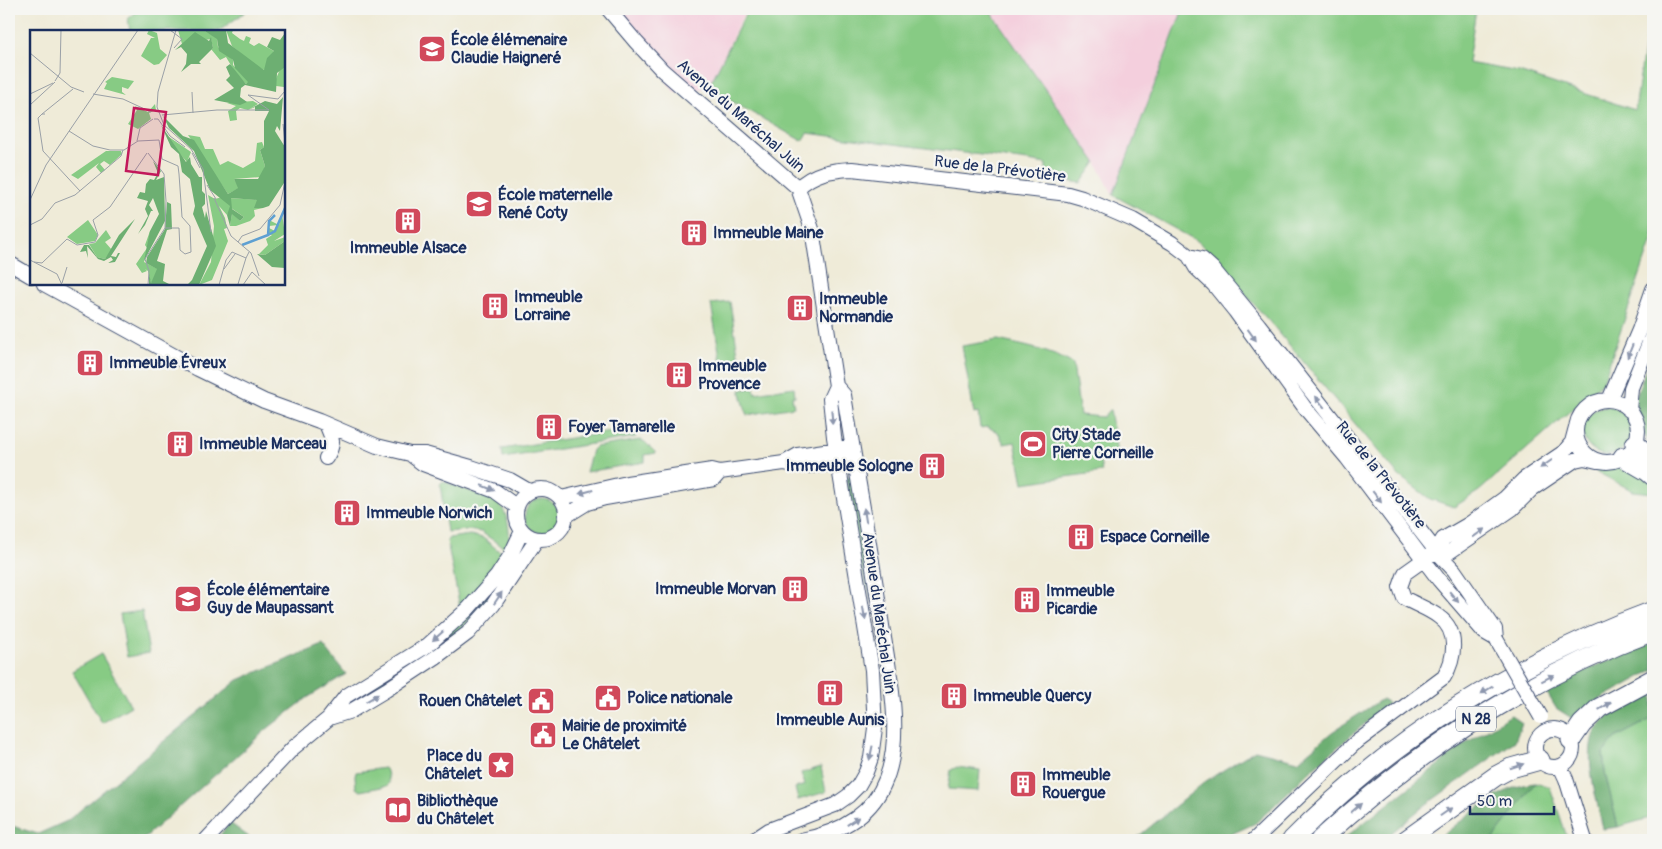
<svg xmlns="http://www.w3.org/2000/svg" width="1662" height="849" font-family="Pangolin,sans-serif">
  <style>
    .built { fill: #f4cfdd }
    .green { fill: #87cb84; stroke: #517d71 }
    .forest { fill: #6daf72; stroke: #446f68 }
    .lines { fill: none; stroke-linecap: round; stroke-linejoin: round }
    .secondary-casing { stroke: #3b4b70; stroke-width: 16 }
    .highway-casing { stroke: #3b4b70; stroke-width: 21 }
    .secondary { stroke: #fff; stroke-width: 14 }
    .highway { stroke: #fff; stroke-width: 19 }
    .secondary-bridge-casing { stroke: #3b4b70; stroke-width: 16; stroke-linecap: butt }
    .secondary-bridge { stroke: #fff; stroke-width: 14 }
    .oneway { fill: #8d97ae }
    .labels { text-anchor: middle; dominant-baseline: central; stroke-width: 4.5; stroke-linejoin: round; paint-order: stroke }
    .shield { fill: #f6f6f2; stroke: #5d6b8a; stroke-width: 1 }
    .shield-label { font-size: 15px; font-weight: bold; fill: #1b2f5e }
    .poi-label { font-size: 16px; font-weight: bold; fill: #1b2f5e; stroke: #f6f6f2; text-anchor: start }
    .street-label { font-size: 16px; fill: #1b2f5e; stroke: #f6f6f2 }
    .inset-river { fill: none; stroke: #5ea0d2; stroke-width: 2.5 }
    .inset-road { fill: none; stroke: #9aa0a7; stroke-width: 1 }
    .view { fill: #c2185b; fill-opacity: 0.15; stroke: #c2185b; stroke-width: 2.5 }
    .inset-edge { fill: none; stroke: #1b2f5e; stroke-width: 2.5 }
  </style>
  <rect width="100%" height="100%" fill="#f6f6f2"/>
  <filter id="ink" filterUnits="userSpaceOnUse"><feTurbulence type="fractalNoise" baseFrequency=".02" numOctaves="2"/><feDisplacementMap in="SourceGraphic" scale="10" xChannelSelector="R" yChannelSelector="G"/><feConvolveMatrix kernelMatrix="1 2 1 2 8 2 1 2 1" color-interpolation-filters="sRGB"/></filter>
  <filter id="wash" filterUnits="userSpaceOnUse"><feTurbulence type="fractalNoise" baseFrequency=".0096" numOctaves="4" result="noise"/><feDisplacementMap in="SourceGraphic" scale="20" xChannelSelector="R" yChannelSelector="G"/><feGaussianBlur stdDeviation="1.12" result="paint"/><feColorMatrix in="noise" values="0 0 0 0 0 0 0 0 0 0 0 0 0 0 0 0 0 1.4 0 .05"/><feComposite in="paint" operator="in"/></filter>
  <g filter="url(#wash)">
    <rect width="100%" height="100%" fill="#efebd8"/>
    <path class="built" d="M616 9H746L708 88 674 92Z
      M989 9H1183L1113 195 1096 162Z"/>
    <path class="green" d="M140 9H249L219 31H130L128 19Z
      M748 9H989L1096 162 1081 183 1046 178V164L1028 161 807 133 802 141 708 88Z
      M1183 9H1476L1468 63 1519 72 1635 110 1648 22 1653 24V237L1603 382 1479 491 1454 507 1430 499 1398 475 1275 328 1199 242 1113 195Z
      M730 302 739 360 721 363 711 304Z
      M998 340C1024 346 1050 350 1073 364L1080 415 1103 417 1110 409 1117 453 1100 461 1102 472 1023 483 1015 442 1004 444 998 432 987 427 980 428 978 413 974 414 962 346Z
      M794 387 795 396 792 397 794 407 747 415 740 390 754 388 755 393Z
      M1583 431a24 24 0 1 1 48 0a24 24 0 1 1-48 0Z
      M634 428 636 437 503 458 502 449Z
      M640 440 645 442 656 453 645 455V462L586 472 592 450 595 447Z
      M1625 464 1653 483V493L1633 491 1595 471 1596 466 1603 468Z
      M853 476 872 603 860 564 846 477Z
      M443 481 496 501C508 510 513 536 506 549L481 532 467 530 447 532 440 484Z
      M525 516a17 17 0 1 1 34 0a17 17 0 1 1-34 0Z
      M470 535 483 538 503 554 475 592 460 608 447 541 449 538Z
      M504 575C499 583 495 593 488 601 452 644 399 674 351 703L350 701Z
      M142 611 149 653 127 657 120 614Z
      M101 654 131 706 102 723 72 671Z
      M1653 718V817L1618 827 1605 773 1603 753 1615 738Z
      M821 767 826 792 798 800 795 788 805 785 801 773Z
      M957 767 980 770 978 791 948 789 951 770Z
      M384 768 387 771 389 783 387 786 360 791 356 788 355 776 356 772Z
      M1535 783 1550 787 1568 840H1492Z"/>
    <path class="forest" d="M1653 349V392L1649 404 1653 409V447L1643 433 1635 400Z
      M1653 644V670L1588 706 1573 719 1556 708 1547 693C1578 671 1617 656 1653 644Z
      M323 645 346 674 307 698 267 729 142 840H9V825L38 834 67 821 238 680Z
      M1653 692V718L1615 738 1603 753 1605 773 1618 827 1603 829C1598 803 1579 745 1600 724 1613 709 1636 701 1653 692Z
      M1382 699 1389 703 1310 771 1256 823 1218 840H1134L1206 781 1255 750 1298 761 1332 732Z
      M1511 715 1522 723 1515 741 1424 806 1383 840H1342L1466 743Z
      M1535 783 1492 840H1437C1464 819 1499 786 1535 783Z
      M230 823 253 840H216Z"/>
  </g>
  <g filter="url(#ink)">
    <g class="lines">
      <g class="secondary-casing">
        <path id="secondary" d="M608 9 636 42 662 70 798 188 812 229 836 386 844 395C856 470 870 544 881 619 888 667 904 733 886 779 872 816 838 833 801 840
          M798 188C813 173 831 170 852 169L1068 194 1082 198 1133 220 1172 243 1189 256 1196 268 1214 285 1235 311 1305 408 1347 458 1439 580 1484 632 1496 639
          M1189 256 1202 259 1213 269 1259 325 1436 551 1454 570 1495 629 1496 639
          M9 263 31 276
          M44 284 198 369 264 401 319 421 377 446 410 454H425L471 467 510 480 529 491
          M1609 400 1639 330 1653 289
          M1576 431a31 31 0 1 1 62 0a31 31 0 1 1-62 0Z
          M1629 410 1631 388 1653 333
          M410 454 423 464 495 491 517 507
          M326 458C335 444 333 439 326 424
          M784 463C805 468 825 466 847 461
          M516 514a25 25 0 1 1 50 0a25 25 0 1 1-50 0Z
          M561 498 627 483 712 470 720 472 784 463 798 455 844 448
          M566 516 587 503 605 498 714 479 720 472
          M1436 551 1448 553 1512 509 1532 489 1575 460 1584 458 1597 461
          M329 718 351 711 386 690 436 657 468 633 493 605 537 539
          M1535 748a19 19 0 1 1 38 0a19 19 0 1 1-38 0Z
          M1560 766 1566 779 1585 840
          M206 840 293 748 328 719 346 696 428 645 468 609 497 576 510 556 522 531
          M754 840 769 830 835 805 848 796 858 786 866 772 871 758 875 728 872 670 834 437 830 399 836 386
          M1254 840 1354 744 1444 677C1455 659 1459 631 1439 617 1429 609 1416 605 1404 598L1400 587 1405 573 1436 551 1443 539 1469 524 1505 498 1524 479 1564 452 1572 442 1576 427"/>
      </g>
      <g class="highway-casing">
        <path id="highway" d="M1635 444 1653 459
          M1623 457 1647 471 1653 476
          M1571 740 1582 724 1599 708 1653 679
          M1292 840C1392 738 1519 660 1653 611
          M1320 840C1418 750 1529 678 1653 631
          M1406 840 1496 776 1511 768 1540 760"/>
      </g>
      <use href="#secondary" class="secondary"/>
      <use href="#highway" class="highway"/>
      <g class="secondary-bridge-casing">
        <path id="secondary-bridge" d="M1496 639 1541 717"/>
      </g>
      <use href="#secondary-bridge" class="secondary-bridge"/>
    </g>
    <defs><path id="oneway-solid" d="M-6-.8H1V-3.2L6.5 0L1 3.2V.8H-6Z" transform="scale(1.25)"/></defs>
    <g class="oneway">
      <use href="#oneway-solid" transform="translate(1252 335) rotate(54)"/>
      <use href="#oneway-solid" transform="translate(1630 351) rotate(112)"/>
      <use href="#oneway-solid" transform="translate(1320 402) rotate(-128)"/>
      <use href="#oneway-solid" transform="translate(832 417) rotate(85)"/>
      <use href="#oneway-solid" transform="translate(1546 464) rotate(145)"/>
      <use href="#oneway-solid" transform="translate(488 488) rotate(22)"/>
      <use href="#oneway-solid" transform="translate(586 492) rotate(165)"/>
      <use href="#oneway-solid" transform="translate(1377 497) rotate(52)"/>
      <use href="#oneway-solid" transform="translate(865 515) rotate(-99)"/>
      <use href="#oneway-solid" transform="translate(1479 533) rotate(-36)"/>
      <use href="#oneway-solid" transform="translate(1454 597) rotate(50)"/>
      <use href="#oneway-solid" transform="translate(498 598) rotate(-56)"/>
      <use href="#oneway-solid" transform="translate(864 613) rotate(80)"/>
      <use href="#oneway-solid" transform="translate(438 636) rotate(139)"/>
      <use href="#oneway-solid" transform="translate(1548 678) rotate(-27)"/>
      <use href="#oneway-solid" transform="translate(1487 690) rotate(148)"/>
      <use href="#oneway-solid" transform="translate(372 698) rotate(-31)"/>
      <use href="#oneway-solid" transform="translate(1605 706) rotate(-31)"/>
      <use href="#oneway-solid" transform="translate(871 753) rotate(102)"/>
      <use href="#oneway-solid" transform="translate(1517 766) rotate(-18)"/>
      <use href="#oneway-solid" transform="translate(1356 808) rotate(-41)"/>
      <use href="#oneway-solid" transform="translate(1446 812) rotate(-35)"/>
      <use href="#oneway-solid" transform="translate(853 821) rotate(-34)"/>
    </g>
  </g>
  <defs>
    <g id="school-square" transform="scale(1.4375)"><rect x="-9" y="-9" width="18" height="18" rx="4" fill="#d1495b" stroke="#f6f6f2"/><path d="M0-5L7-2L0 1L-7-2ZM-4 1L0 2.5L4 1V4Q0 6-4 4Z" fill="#fff"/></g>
    <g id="building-square" transform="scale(1.4375)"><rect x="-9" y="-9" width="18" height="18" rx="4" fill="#d1495b" stroke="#f6f6f2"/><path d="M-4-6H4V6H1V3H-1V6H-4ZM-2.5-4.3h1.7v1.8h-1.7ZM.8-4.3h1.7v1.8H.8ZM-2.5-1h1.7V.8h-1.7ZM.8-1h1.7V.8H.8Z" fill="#fff"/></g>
    <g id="stadium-square" transform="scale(1.4375)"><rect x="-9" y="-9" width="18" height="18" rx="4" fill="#d1495b" stroke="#f6f6f2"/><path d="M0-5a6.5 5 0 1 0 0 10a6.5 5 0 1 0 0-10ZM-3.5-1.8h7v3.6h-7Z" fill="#fff"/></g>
    <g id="civic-square" transform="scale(1.4375)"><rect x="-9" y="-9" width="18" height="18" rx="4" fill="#d1495b" stroke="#f6f6f2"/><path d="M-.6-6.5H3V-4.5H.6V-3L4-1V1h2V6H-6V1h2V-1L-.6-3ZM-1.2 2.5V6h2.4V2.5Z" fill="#fff"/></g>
    <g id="sight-square" transform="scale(1.4375)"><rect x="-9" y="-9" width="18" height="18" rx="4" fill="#d1495b" stroke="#f6f6f2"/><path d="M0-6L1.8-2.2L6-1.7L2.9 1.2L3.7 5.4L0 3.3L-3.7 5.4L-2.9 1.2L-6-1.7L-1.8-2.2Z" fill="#fff"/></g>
    <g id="library-square" transform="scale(1.4375)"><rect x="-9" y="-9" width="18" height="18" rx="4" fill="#d1495b" stroke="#f6f6f2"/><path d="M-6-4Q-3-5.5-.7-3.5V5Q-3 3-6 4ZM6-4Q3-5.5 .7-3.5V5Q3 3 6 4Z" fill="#fff"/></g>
  </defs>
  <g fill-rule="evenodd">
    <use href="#school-square" x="432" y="49"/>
    <use href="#school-square" x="479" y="204"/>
    <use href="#building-square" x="408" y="221"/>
    <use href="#building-square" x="694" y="233"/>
    <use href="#building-square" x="495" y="306"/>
    <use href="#building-square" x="800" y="308"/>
    <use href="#building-square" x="90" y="363"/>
    <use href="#building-square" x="679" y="375"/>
    <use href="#building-square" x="549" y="427"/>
    <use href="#building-square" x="180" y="444"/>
    <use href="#stadium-square" x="1033" y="444"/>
    <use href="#building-square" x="932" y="466"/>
    <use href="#building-square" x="347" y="513"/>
    <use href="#building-square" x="1081" y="537"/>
    <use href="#building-square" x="795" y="589"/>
    <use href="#school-square" x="188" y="599"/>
    <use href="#building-square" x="1027" y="600"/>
    <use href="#building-square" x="830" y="693"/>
    <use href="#building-square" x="954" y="696"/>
    <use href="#civic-square" x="608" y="698"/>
    <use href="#civic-square" x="541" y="701"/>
    <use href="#civic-square" x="543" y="735"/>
    <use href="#sight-square" x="501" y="765"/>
    <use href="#building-square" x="1023" y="784"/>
    <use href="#library-square" x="398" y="810"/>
  </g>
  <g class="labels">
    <rect class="shield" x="1456" y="706.5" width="40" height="25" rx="4"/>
    <g class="shield-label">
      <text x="1476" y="719">N 28</text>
    </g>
    <g class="poi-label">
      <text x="451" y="40">École élémenaire<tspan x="451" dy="18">Claudie Haigneré</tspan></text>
      <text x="498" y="195">École maternelle<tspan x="498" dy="18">René Coty</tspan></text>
      <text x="713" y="233">Immeuble Maine</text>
      <text x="408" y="248" text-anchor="middle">Immeuble Alsace</text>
      <text x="514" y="297">Immeuble<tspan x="514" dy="18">Lorraine</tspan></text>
      <text x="819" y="299">Immeuble<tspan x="819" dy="18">Normandie</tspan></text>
      <text x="109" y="363">Immeuble Évreux</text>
      <text x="698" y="366">Immeuble<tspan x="698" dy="18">Provence</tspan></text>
      <text x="568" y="427">Foyer Tamarelle</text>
      <text x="1052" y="435">City Stade<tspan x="1052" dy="18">Pierre Corneille</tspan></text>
      <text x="199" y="444">Immeuble Marceau</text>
      <text x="913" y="466" text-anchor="end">Immeuble Sologne</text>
      <text x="366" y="513">Immeuble Norwich</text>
      <text x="1100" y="537">Espace Corneille</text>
      <text x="776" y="589" text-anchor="end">Immeuble Morvan</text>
      <text x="207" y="590">École élémentaire<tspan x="207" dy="18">Guy de Maupassant</tspan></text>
      <text x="1046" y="591">Immeuble<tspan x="1046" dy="18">Picardie</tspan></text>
      <text x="973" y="696">Immeuble Quercy</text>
      <text x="627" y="698">Police nationale</text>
      <text x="522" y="701" text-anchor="end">Rouen Châtelet</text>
      <text x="830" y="720" text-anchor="middle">Immeuble Aunis</text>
      <text x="562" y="726">Mairie de proximité<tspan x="562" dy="18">Le Châtelet</tspan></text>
      <text x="482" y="756" text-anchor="end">Place du<tspan x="482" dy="18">Châtelet</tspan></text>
      <text x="1042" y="775">Immeuble<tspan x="1042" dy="18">Rouergue</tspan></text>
      <text x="417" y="801">Bibliothèque<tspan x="417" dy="18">du Châtelet</tspan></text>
    </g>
    <g class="street-label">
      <text transform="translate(741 116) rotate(41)">Avenue du Maréchal Juin</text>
      <text transform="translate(1000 169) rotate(7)">Rue de la Prévotière</text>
      <text transform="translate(1381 475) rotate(51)">Rue de la Prévotière</text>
      <text transform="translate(879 613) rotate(82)">Avenue du Maréchal Juin</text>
    </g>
  </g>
  <g transform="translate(30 30)">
    <rect width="255" height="255" fill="#efebd8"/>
    <path d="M119 0 127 3 130 19 137 25 129 34 124 35 111 26 121 8H125L117 4ZM148 0H173L187 8 188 17 203 30V35L219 52 216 54 205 42 196 27 190 30 181 19 183 18 181 9 152 14ZM196 0H203L202 3 210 9 214 11 216 6 221 8 219 13 224 16 229 13 244 21 237 38 234 40 222 33 202 16ZM251 37H255L254 57 246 56 245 51ZM82 47 104 51 98 59 92 57V62L96 65 74 59 77 53 75 52ZM223 71 228 74 218 80 210 78 206 81 207 90 200 91 198 81 206 76 197 73ZM125 74 126 80 119 83 121 89 108 99 98 94 107 80 105 76 118 82ZM158 105 170 107 175 119H183L190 135 198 131 213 138 225 131 227 113 232 112 234 117 230 120 235 136 231 147 204 149 209 158 198 164ZM139 107 161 122 157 132 139 112ZM76 121H91L92 124 80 135 74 131 70 134 75 140 71 143 66 137 69 133 48 149 41 145ZM178 165 185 169 192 167 201 175 200 168 228 170 233 178 224 180 225 186 220 191 206 196H200L202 183 210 191 214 187 201 178 197 185 189 176 195 188 197 198 194 199 198 211 182 250 169 255 181 232 184 196ZM252 184 255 204 244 211 255 207V211L235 225 229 224 238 215 236 209 242 205 239 204V198L245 201 248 195 239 196V190L249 195ZM58 190 68 205 65 211 47 214 37 207ZM76 200 81 208 75 212 82 220 75 229 67 227 59 214 65 213ZM120 201 121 207 114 232 128 239 121 254 118 241 115 239 117 241 112 243 106 234 117 218 115 215Z" fill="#87cb84"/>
    <path d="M173 0H196L198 13 234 40 237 28 244 21 237 17 242 7 250 10 255 3V37L247 43 246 62 215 55 211 58 210 67 217 72 210 75 184 70 204 58 196 50 200 46 196 37 200 34 216 54 218 52 205 38 203 30 189 21 187 9ZM165 2 179 11 181 7 183 18 169 32 171 34H161L151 42 156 34 157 24 151 17 145 20ZM253 67 250 101 247 96 245 101 255 117 254 153 239 176 233 178H224L227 170 201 168 202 179 214 187 210 191 202 184 200 196 197 185 200 176 180 160 164 121 139 98 133 86 153 106 164 110 198 164 208 158 204 149H228L235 136 230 120 234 117V91L239 81H225V77L218 80 235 71 247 74ZM131 95 156 132 160 127 161 134 169 147H172V161L175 164V174L172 177 175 188 176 181 186 216 169 255H157L162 250 177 216 163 184 165 176 160 149 152 142 149 124 141 117ZM123 131 131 141 126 150 134 147 135 191 114 231 120 201 129 184 123 168 119 175 123 181H121L115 195 108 204 118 186 115 179 118 171 107 168 110 162 115 163 116 154 120 149 124 150 128 143ZM137 172 141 174 142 199 137 200 127 231 135 234 133 251 141 255H119V243L121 253 127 239 116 233 117 227 135 199ZM105 189 81 226 86 227 88 223H90L85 232 78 233 83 230 81 227 74 231 68 229 57 216 58 228 56 221 50 222 54 215H59L67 227 75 229 89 205ZM255 211V238L242 237 227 224 235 225Z" fill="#6daf72"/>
    <path class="inset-river" d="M238 205 245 201 255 178M212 215 238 205 239 191 245 185"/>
    <path class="inset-road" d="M140 0 152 9 144 18M146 0 128 62 127 77 134 95 161 119 173 139 181 202M0 23 41 57 54 62M25 51 30 43 31 0M162 62 163 83M0 64 23 53M63 64 93 69 121 82M0 75 25 52M12 84 8 88 13 121 50 161M15 84H12L43 59M132 85 187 80H239L218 65 248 69 255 61M124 89H128L140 106 155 117M253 94 255 113M39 101 63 116 80 120H94L108 111 129 110 132 129M107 111 110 98 123 89M162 123 170 138M132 129 148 136 149 144M177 155 186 169M184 168 201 206 221 223 229 246M0 170 16 135 108 0M250 175 255 152M0 195 12 189 25 173 45 165 91 126 93 120M135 198H149L150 220 155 224 161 222 160 196 152 187 149 144M208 212 212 206 230 199 250 175M202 222 216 228 219 222M0 230 27 244 32 255M4 232 12 233 37 209 47 215 65 212 68 205 63 190 80 177 117 123M194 239 205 224M32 253 37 237M208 254 216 228M118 255 119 241 115 229 135 198 136 171 134 144 118 123M189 255 196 230 202 222M213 255 222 242 236 255"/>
    <path class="view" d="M104 78 136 82 128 145 96 141Z"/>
    <rect width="255" height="255" class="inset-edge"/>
  </g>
  <rect width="1662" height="849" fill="none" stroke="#f6f6f2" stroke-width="30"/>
  <path d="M1470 806v8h84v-8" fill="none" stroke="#1b2f5e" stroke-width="2.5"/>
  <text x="1477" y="806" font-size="15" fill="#1b2f5e" stroke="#f6f6f2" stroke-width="4" paint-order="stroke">50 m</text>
</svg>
